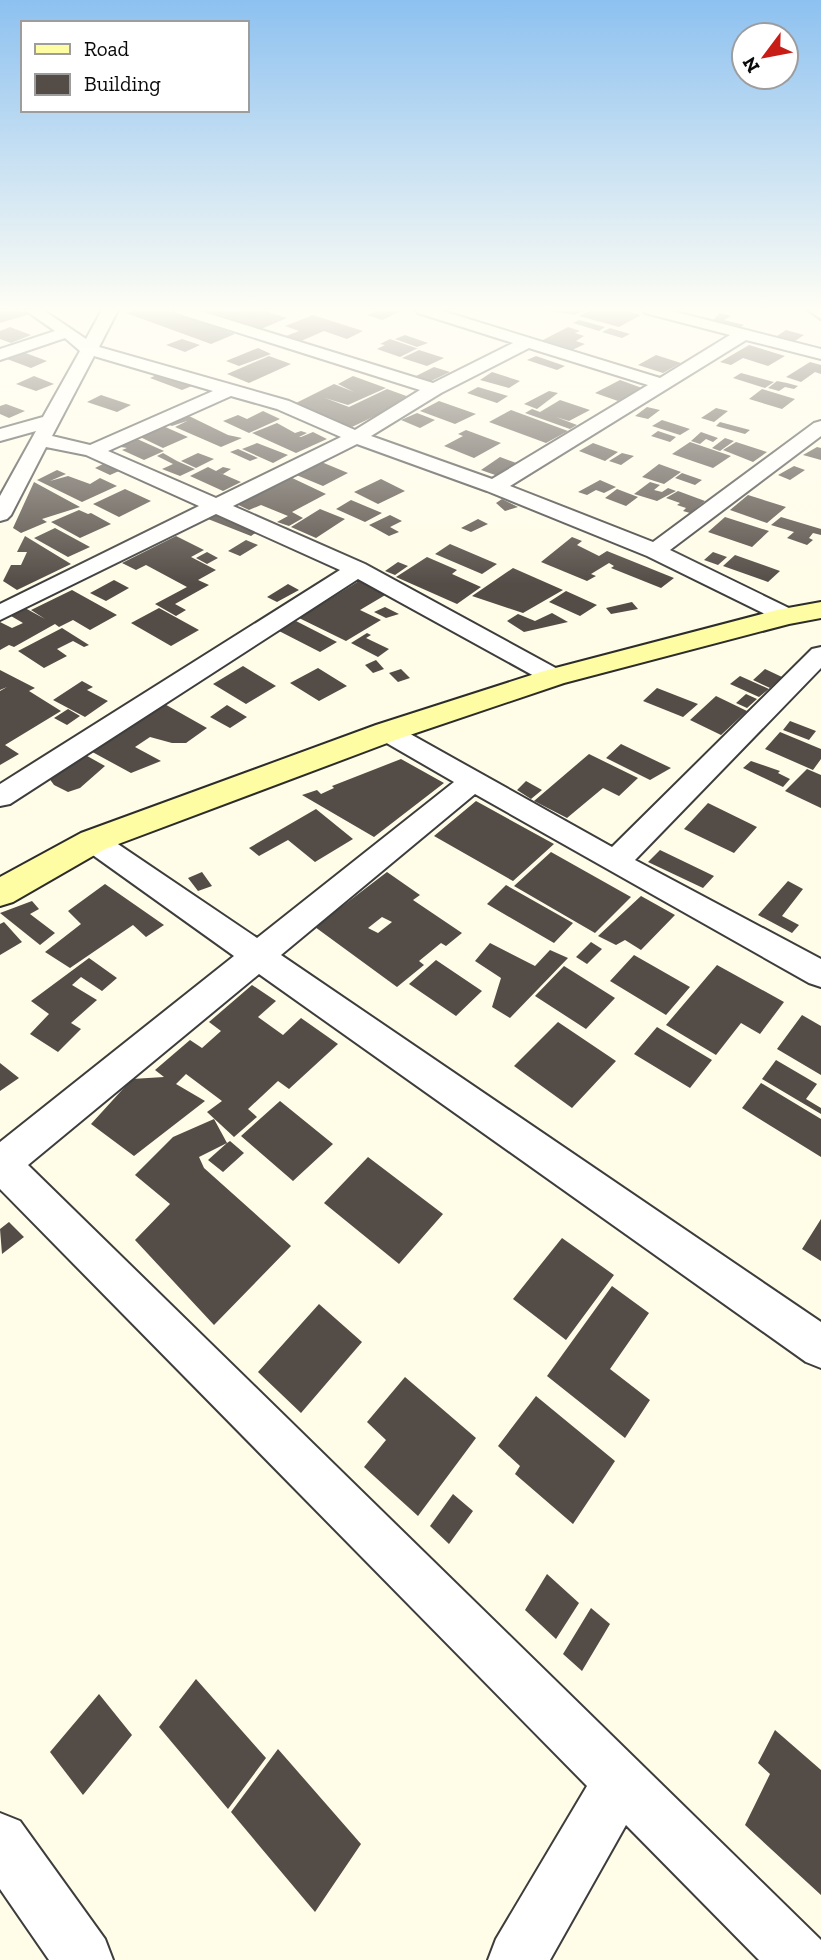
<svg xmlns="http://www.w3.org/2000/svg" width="821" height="1960" font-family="'Zilla Slab',serif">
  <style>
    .building { fill: #544c46; fill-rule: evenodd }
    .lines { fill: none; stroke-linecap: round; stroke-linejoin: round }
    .street-casing { stroke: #3d3d3d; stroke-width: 4 }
    .secondary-casing { stroke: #2c2c2c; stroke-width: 4 }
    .street { fill: #fff; fill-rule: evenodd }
    .secondary { fill: #fffda3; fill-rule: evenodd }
  </style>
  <rect width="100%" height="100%" fill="#fffce8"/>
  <path class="building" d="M17 310 30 314 0 323V311Z
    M135 310H166L235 334 211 344 126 313Z
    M205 310H262L287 318 261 329Z
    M378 310H397L401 311 382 320 367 315Z
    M543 310H586L575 315Z
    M591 310H624L641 315 619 327 579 316Z
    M720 313 731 316 724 320 744 325 739 328 712 321Z
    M313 315 363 331 347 339 324 331 301 341 286 336 299 331 285 326Z
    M579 320 605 327 599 331 573 323Z
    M10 327 31 335 11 343 0 339V331Z
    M568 327 580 331 575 333 584 336 576 341 585 344 570 351 541 341Z
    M610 328 630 334 622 338 602 332Z
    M786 330 804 335 792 343 774 338Z
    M405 335 428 343 417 347 395 339Z
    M182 339 200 345 185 352 166 345Z
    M390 339 416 348H418L400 357 377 349 385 345 380 344Z
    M749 345 785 356 768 366 743 358 731 365 720 362Z
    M258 348 271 354 239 366 226 361Z
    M419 350 444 358 427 366 402 358Z
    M23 352 47 361 31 368 7 359Z
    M656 355 681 363 663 373 638 365Z
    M269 356 291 364 249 383 227 374Z
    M536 356 565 366 557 370 527 360Z
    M810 362 821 365V374L815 372 801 382 786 377Z
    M434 367 450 372 429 382 414 377Z
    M492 372 520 381 509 388 480 380Z
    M741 373 774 382 765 388 733 378Z
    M159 374 192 386 182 390 150 378Z
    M34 376 54 384 36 391 16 384Z
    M353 376 386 388 348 405 325 398 349 407 387 389 412 398 352 427 294 404 334 384 354 392 338 384Z
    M620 380 642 388 618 401 595 393Z
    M777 381 787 383 798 386 794 389 785 387 779 391 768 388Z
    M478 387 508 396 497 403 467 393Z
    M762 389 795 399 782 409 749 399Z
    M549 391 558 393 537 409 524 404Z
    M101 395 131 405 117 412 87 402Z
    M560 400 590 410 569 421 556 417 577 425 570 429 525 413 532 409 540 412Z
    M439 401 476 414 455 424 420 411Z
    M6 404 25 411 9 418 0 414V406Z
    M647 407 660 410 648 419 635 416Z
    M716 408 728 411 714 422 701 418Z
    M511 410 568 431 546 443 489 422Z
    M263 411 280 419 249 433 223 421 238 415 247 419Z
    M417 413 435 420 420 428 401 420Z
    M189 416 228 435 242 438 221 447 175 427 187 421 172 426 167 424Z
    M662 420 690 429 680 435 652 426Z
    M720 422 750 430 745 434 716 426Z
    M277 423 295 433 301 431 307 433 299 437H301L313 432 327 439 296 453 252 433Z
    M163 426 188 437 163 448 138 436Z
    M466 430 501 443 474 458 444 446 463 436 458 434Z
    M658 431 676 437 670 442 651 436Z
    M701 432 718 438 713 442 706 439 700 444 691 441Z
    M135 438 164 451 144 460 122 450 127 448 115 446Z
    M725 438 734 441 720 451 712 448Z
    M690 442 731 456 713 468 672 454Z
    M736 442 767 452 753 462 723 450Z
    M257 443 288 455 273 463 242 449Z
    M593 443 618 452 605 461 579 451Z
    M817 447 821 448V460L803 455Z
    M238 449 258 458 250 461 230 452Z
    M163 453 177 461 195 469 180 476 162 469 173 464 157 456Z
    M198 453 214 459 196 468 181 461Z
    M622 453 634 456 621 465 609 461Z
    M500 457 519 464 498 476 481 470Z
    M319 461 348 473 323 486 294 474Z
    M103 464 119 471 110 475 95 468Z
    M659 464 681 472 664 484 642 477Z
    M794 466 805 470 790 480 778 475Z
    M208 467 216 471 223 467 231 469 223 474 218 472 241 482 223 491 190 476Z
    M57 470 66 474 50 481 68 476 90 484 100 478 117 486 82 502 37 480Z
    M682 473 702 480 695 485 675 478Z
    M288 476 326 494 292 512 303 518 289 526 277 522 288 516 261 505 249 510 232 502Z
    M381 479 405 491 378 504 354 492Z
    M600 480 616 487 604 493 596 490 587 495 578 492Z
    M34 482 80 507 42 519 47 522 21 533 13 528Z
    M650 482 660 485 654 490 662 492 668 488 676 491 657 501 634 494Z
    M125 489 151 501 119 517 93 504Z
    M617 489 638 497 626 506 605 498Z
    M678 491 705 501 690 513 683 511 686 508 677 505 680 503 666 498Z
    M748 495 786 507 767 523 730 510Z
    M502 499 518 507 505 511 496 503Z
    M351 500 382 513 365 522 336 509Z
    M320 509 345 519 316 538 291 527Z
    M79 510 88 514 91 513 111 524 80 538 51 522Z
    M218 513 261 529 251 536 208 519Z
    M390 515 402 521 390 527 399 532 389 536 369 525Z
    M725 517 769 531 752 547 708 532Z
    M781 517 821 529V535L813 533 809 538 813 540 807 545 787 538 794 532 771 525Z
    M478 519 488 524 471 532 461 528Z
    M55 528 90 547 68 557 34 538Z
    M25 536 71 564 17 590 3 581 11 565H21L27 552H17Z
    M176 536 204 550 191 557 216 570 198 580 209 585 175 604 186 610 176 616 155 604 187 587 146 565 136 570 122 563Z
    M572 537 582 541 577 545 599 556 607 551 674 578 661 588 611 568 614 566 609 563 591 574 596 576 587 581 541 562Z
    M246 540 258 545 240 556 228 551Z
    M450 544 497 564 482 574 435 554Z
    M207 552 218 558 207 564 196 558Z
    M713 552 727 557 718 565 704 560Z
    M735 555 780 571 768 582 723 566Z
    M427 557 457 570 452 574 481 587 457 604 396 577Z
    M398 562 408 566 395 575 385 571Z
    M513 568 563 590 523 613 472 596Z
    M114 580 129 588 106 601 90 593Z
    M359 581 387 594 360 610 381 620 346 641 299 618Z
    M288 584 299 590 277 602 267 597Z
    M72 590 117 615 90 630 73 620 59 627 55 624 14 647 9 645 0 650V622L12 628 23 623 11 616 25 608 45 619 31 610Z
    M566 591 597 605 580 616 549 602Z
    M632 602 638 609 611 614 606 608Z
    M385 607 399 614 386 618 374 612Z
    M159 608 199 630 171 646 131 623Z
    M552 613 568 622 524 632 507 621 518 614 535 621Z
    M296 621 337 642 320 652 279 631Z
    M62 628 89 645 84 647 73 641 57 649 67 656 44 668 18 651Z
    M367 633 371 635 366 638 389 649 378 657 351 643Z
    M376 660 384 669 373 673 365 665Z
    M243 666 276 686 246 704 213 684Z
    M318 668 347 686 319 701 290 683Z
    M401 669 410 678 398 682 389 673Z
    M765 669 782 677 770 688 753 680Z
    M0 670 35 688 29 691 61 711 5 745 19 754 0 765V691L7 687 0 690Z
    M740 676 769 689 759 697 730 684Z
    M82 681 93 687 87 690 108 701 85 717 53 700Z
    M657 688 698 704 683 717 643 701Z
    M746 694 757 699 747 708 736 703Z
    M716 696 747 711 721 735 690 720Z
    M161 702 207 728 186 743H172L150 737 135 747 161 761 131 773 85 748Z
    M227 705 247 717 230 728 210 717Z
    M68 709 80 716 67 725 54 718Z
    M790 721 816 731 809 740 783 730Z
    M780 732 821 749V759L813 770 765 749Z
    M621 744 671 768 650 780 606 758Z
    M80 752 105 766 80 788 68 792 54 785 46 774Z
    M589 754 638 778 619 796 603 788 567 818 534 801Z
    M401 759 444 783 374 837 302 795 317 790 321 794 334 788 332 786Z
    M751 761 780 771 778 773 790 779 783 787 743 768Z
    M807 769 821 775V808L785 791Z
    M526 781 542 790 531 799 517 790Z
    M476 801 554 844 513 881 434 836Z
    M708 803 757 827 734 853 684 829Z
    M316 809 353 839 315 862 288 840 259 856 249 848Z
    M660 850 714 876 703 888 648 862Z
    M551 852 631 897 595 933 514 886Z
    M202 872 212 886 198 891 188 878Z
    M387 872 420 895 413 900 462 933 446 946 441 943 419 961 424 965 397 987 315 927ZM382 917 392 922 378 933 368 928Z
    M788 881 803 889 782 916 799 925 792 933 758 915Z
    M105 884 164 925 146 937 133 925 70 968 45 952 81 924 68 911Z
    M506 885 573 923 554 943 487 904Z
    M641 896 675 915 641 950 625 940 616 945 598 936Z
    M32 901 39 909 30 914 55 933 40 945 0 913Z
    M4 922 22 942 0 955V924Z
    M591 942 602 949 587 964 576 957Z
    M490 943 535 966 550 950 568 958 510 1018 492 1007 501 978 475 961Z
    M634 955 690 987 666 1015 610 981Z
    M89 958 117 978 102 991 81 977 72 985 97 1000 71 1023 81 1029 58 1052 30 1034 49 1014 31 1001Z
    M436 960 482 991 456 1016 409 984Z
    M717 965 784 1002 760 1034 741 1023 716 1055 666 1025Z
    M564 966 615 998 586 1029 535 996Z
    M252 985 276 1001 258 1017 283 1035 301 1018 338 1044 289 1089 278 1081 248 1109 257 1117 234 1137 207 1112 222 1101 186 1074 176 1084 205 1101 134 1156 91 1124 132 1079 164 1077 155 1070 190 1040 202 1048 221 1031 209 1022Z
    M802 1015 821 1026V1075L777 1049Z
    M558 1022 616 1061 572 1108 514 1066Z
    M657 1027 712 1060 690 1088 634 1054Z
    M776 1060 817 1084 806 1099 821 1108V1114L762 1079Z
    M0 1063 19 1078 0 1091Z
    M761 1083 821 1119V1157L742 1108Z
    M280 1101 333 1144 293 1181 241 1136Z
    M214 1119 227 1143 230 1141 244 1153 223 1172 208 1160 227 1143 199 1157 204 1168 291 1246 214 1325 135 1240 170 1204 135 1175 173 1137Z
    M368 1157 443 1214 399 1264 324 1203Z
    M821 1219V1261L802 1249Z
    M9 1222 24 1237 2 1254 0 1229Z
    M562 1238 614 1275 566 1340 513 1299Z
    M612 1286 649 1313 610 1369 650 1400 625 1438 547 1376Z
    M319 1304 362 1342 301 1413 258 1372Z
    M405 1377 476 1438 418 1516 364 1467 386 1440 367 1422Z
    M536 1396 615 1461 573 1524 515 1474 520 1466 498 1446Z
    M453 1494 473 1511 449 1544 430 1526Z
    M547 1574 579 1603 556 1639 525 1610Z
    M591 1608 610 1624 582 1671 563 1654Z
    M196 1679 266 1758 228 1809 159 1727Z
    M99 1694 132 1735 83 1795 50 1752Z
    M775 1730 821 1770V1895L745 1825 770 1774 758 1763Z
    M278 1749 361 1844 315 1912 231 1812Z"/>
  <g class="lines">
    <g class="street-casing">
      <path id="street" d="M25 310H43L86 339 102 310H118L99 347 289 401 355 430 420 390 176 313 174 310H197L433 383 513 343 418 313 416 310H439L660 378 730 335 645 313 643 310H668L821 349V359L746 340 510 486 653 542 814 423 821 421V436L670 550 795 611 799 616 795 621H779L647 556 487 491 357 444 233 506 365 564 563 672 567 677 563 682 554 685 545 682 358 579 10 804 0 806V784L340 570 216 514 0 620V604L199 506 86 455 46 447 11 515 7 519 0 521V496L36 431 0 441V429L43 417 80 351 65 338 0 360V349L55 331ZM529 348 648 385 492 479 371 436 441 393ZM94 356 213 391 90 445 52 436ZM231 396 277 409 341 437 216 498 108 451Z
        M808 310H821V319Z
        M821 647V668L635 860 821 959V987L809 983 475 794 281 955 821 1322V1368L806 1362 259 974 28 1165 821 1940V1960H759L626 1825 550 1960H488L496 1939 587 1786 0 1189V1142L234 956 83 848 78 841 83 834 93 831 103 834 257 938 454 782 378 738 374 732 378 726 387 724 396 726 612 847 812 649Z
        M0 1813 20 1821 105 1939 113 1960H49L0 1889Z"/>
    </g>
    <g class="secondary-casing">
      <path id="secondary" d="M821 602V618L789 624 564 683 398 739 105 849 13 902 0 906V877L81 833 376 725 544 671 777 610Z"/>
    </g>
    <use href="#street" class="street"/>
    <use href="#secondary" class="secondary"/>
  </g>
  <linearGradient id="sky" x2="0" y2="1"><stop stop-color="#8dc1f0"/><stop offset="0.53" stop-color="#fffef5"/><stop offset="1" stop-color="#fffef5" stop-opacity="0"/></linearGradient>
  <rect width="821" height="584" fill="url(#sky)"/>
  <rect x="21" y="21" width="228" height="91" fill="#ffffff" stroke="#9d9d9d" stroke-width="2"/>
  <rect x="35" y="44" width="35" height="10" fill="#fffda3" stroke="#9d9d9d" stroke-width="2"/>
  <text x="84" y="56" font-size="21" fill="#0a0a0a">Road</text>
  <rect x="35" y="74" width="35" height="21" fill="#544c46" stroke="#9d9d9d" stroke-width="2"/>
  <text x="84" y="91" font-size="21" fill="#0a0a0a">Building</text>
  <g transform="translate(765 56) rotate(238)"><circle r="33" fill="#ffffff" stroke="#9d9d9d" stroke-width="2"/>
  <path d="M0-5L12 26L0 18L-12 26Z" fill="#c71d16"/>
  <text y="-10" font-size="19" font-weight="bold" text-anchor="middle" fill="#0a0a0a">N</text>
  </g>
</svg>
